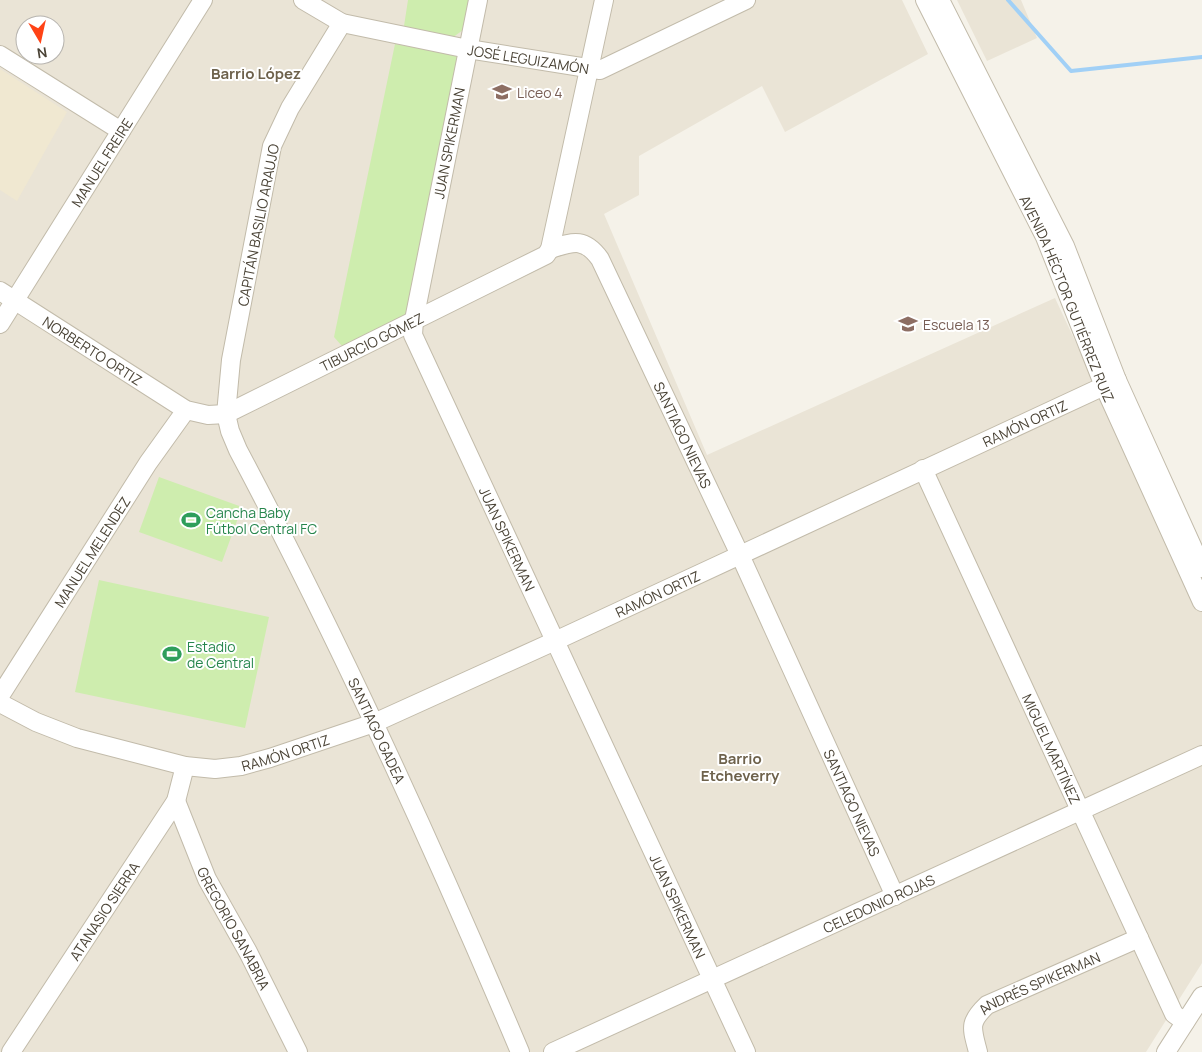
<svg xmlns="http://www.w3.org/2000/svg" width="1202" height="1052" font-family="Manrope,sans-serif">
  <style>
    .residential { fill: #eae4d6; fill-rule: evenodd }
    .education { fill: #f0e8d1 }
    .green { fill: #ceedae }
    .lines { fill: none; stroke-linecap: round; stroke-linejoin: round }
    .stream { stroke: #a1d0f6; stroke-width: 4 }
    .minor-casing { stroke: #c2bbaa; stroke-width: 20 }
    .minor { stroke: #fff; stroke-width: 18 }
    .labels { text-anchor: middle; dominant-baseline: central; stroke-width: 4; stroke-linejoin: round; paint-order: stroke }
    .street-label { font-size: 14px; fill: #4a4336; stroke: #fff }
    .education-label { font-size: 14px; fill: #785e54; stroke: #fff; text-anchor: start }
    .leisure-label { font-size: 14px; fill: #27864d; stroke: #fff; text-anchor: start }
    .neighbourhood-label { font-size: 15px; font-weight: bold; fill: #6e624c; stroke: #fff }
  </style>
  <rect width="100%" height="100%" fill="#f5f2e9"/>
  <path class="residential" d="M0 0H902L928 54 785 132 762 86 639 156V195L604 214 707 455 1055 298 1202 612V963L1146 1052H0ZM25 25H55V55H25Z
    M957 0H1021L1037 38 987 61Z"/>
  <path class="education" d="M0 69 67 112 17 201 0 190Z"/>
  <path class="green" d="M408 0H469L463 30 452 38 404 26Z
    M395 44 459 55 408 314 342 346 334 337Z
    M159 477 242 507 222 562 139 532Z
    M99 580 269 617 245 728 75 692Z"/>
  <g class="lines">
    <path class="stream" d="M1008 0 1071 71 1202 57"/>
    <g class="minor-casing">
      <g id="minor">
        <path id="s1" d="M303 0 342 23 468 49 600 70 746 0"/>
        <path id="s2" d="M478 0 414 320 413 335 746 1052"/>
        <path id="s3" d="M925 0 1045 237 1104 386 1202 602"/>
        <path d="M940 0 1065 246 1117 380 1202 568"/>
        <path id="s4" d="M342 23 290 108 272 146 231 360 226 414 230 431 238 450C342 646 434 848 520 1052"/>
        <path d="M0 55 121 131"/>
        <path id="s5" d="M550 249C573 242 584 237 600 259L740 555 895 896"/>
        <path id="s6" d="M0 291 186 410 208 415 226 414 546 255 550 249 604 0"/>
        <path id="s7" d="M0 324 203 0"/>
        <path id="s8" d="M923 469 1174 1014 1185 1022"/>
        <path id="s9" d="M0 696 148 463 186 410"/>
        <path id="s10" d="M0 703 36 722 77 738 185 766 215 769 241 766 270 758 374 723 555 641 1117 380"/>
        <path id="s11" d="M176 801 207 879 248 952 298 1052"/>
        <path id="s12" d="M11 1052 176 801 185 766"/>
        <path id="s13" d="M553 1052 1202 755"/>
        <path id="s14" d="M978 1052C972 1028 968 1023 987 1005L1139 938"/>
        <path d="M1166 1052 1202 996"/>
      </g>
    </g>
    <use href="#minor" class="minor"/>
  </g>
  <defs>
    <g id="school-bare" transform="scale(1.5)"><path d="M0-5L7-2L0 1L-7-2ZM-4 1L0 2.5L4 1V4Q0 6-4 4Z" fill="#8d6e63" stroke="#fff" stroke-width="2.5" paint-order="stroke"/></g>
    <g id="stadium-bare" transform="scale(1.5)"><path d="M0-5a6.5 5 0 1 0 0 10a6.5 5 0 1 0 0-10ZM-3.5-1.8h7v3.6h-7Z" fill="#2e9e5b" stroke="#fff" stroke-width="2.5" paint-order="stroke"/></g>
  </defs>
  <g fill-rule="evenodd">
    <use href="#school-bare" x="502" y="92"/>
    <use href="#school-bare" x="908" y="324"/>
    <use href="#stadium-bare" x="191" y="520"/>
    <use href="#stadium-bare" x="172" y="654"/>
  </g>
  <g class="labels">
    <g class="street-label">
      <text stroke="none"><textPath href="#s1" startOffset="235">JOSÉ LEGUIZAMÓN</textPath></text>
      <text transform="translate(449 143) rotate(-79)">JUAN SPIKERMAN</text>
      <text stroke="none"><textPath href="#s7" startOffset="191">MANUEL FREIRE</textPath></text>
      <text transform="translate(258 225) rotate(-79)">CAPITÁN BASILIO ARAUJO</text>
      <text stroke="none"><textPath href="#s3" startOffset="331">AVENIDA HÉCTOR GUTIÉRREZ RUIZ</textPath></text>
      <text stroke="none"><textPath href="#s6" startOffset="424">TIBURCIO GÓMEZ</textPath></text>
      <text stroke="none"><textPath href="#s6" startOffset="110">NORBERTO ORTIZ</textPath></text>
      <text stroke="none"><textPath href="#s10" startOffset="1109">RAMÓN ORTIZ</textPath></text>
      <text stroke="none"><textPath href="#s5" startOffset="251">SANTIAGO NIEVAS</textPath></text>
      <text stroke="none"><textPath href="#s2" startOffset="566">JUAN SPIKERMAN</textPath></text>
      <text stroke="none"><textPath href="#s9" startOffset="171">MANUEL MELENDEZ</textPath></text>
      <text stroke="none"><textPath href="#s10" startOffset="704">RAMÓN ORTIZ</textPath></text>
      <text stroke="none"><textPath href="#s4" startOffset="765">SANTIAGO GADEA</textPath></text>
      <text stroke="none"><textPath href="#s8" startOffset="308">MIGUEL MARTÍNEZ</textPath></text>
      <text stroke="none"><textPath href="#s10" startOffset="299">RAMÓN ORTIZ</textPath></text>
      <text stroke="none"><textPath href="#s5" startOffset="656">SANTIAGO NIEVAS</textPath></text>
      <text stroke="none"><textPath href="#s13" startOffset="358">CELEDONIO ROJAS</textPath></text>
      <text stroke="none"><textPath href="#s2" startOffset="971">JUAN SPIKERMAN</textPath></text>
      <text stroke="none"><textPath href="#s12" startOffset="169">ATANASIO SIERRA</textPath></text>
      <text stroke="none"><textPath href="#s11" startOffset="140">GREGORIO SANABRIA</textPath></text>
      <text stroke="none"><textPath href="#s14" startOffset="109">ANDRÉS SPIKERMAN</textPath></text>
    </g>
    <g class="education-label">
      <text x="517" y="92">Liceo 4</text>
      <text x="923" y="324">Escuela 13</text>
    </g>
    <g class="leisure-label">
      <text x="206" y="512">Cancha Baby<tspan x="206" dy="16">Fútbol Central FC</tspan></text>
      <text x="187" y="646">Estadio<tspan x="187" dy="16">de Central</tspan></text>
    </g>
    <g class="neighbourhood-label">
      <text x="256" y="73">Barrio López</text>
      <text x="740" y="758">Barrio<tspan x="740" dy="17">Etcheverry</tspan></text>
    </g>
  </g>
  <g transform="translate(40 40) rotate(171)"><circle r="24" fill="#ffffff" stroke="#b7b4af"/>
  <path d="M0-4L9 19L0 12L-9 19Z" fill="#ff4316"/>
  <text y="-8" font-size="14" font-weight="bold" text-anchor="middle" fill="#4a4336">N</text>
  </g>
</svg>
